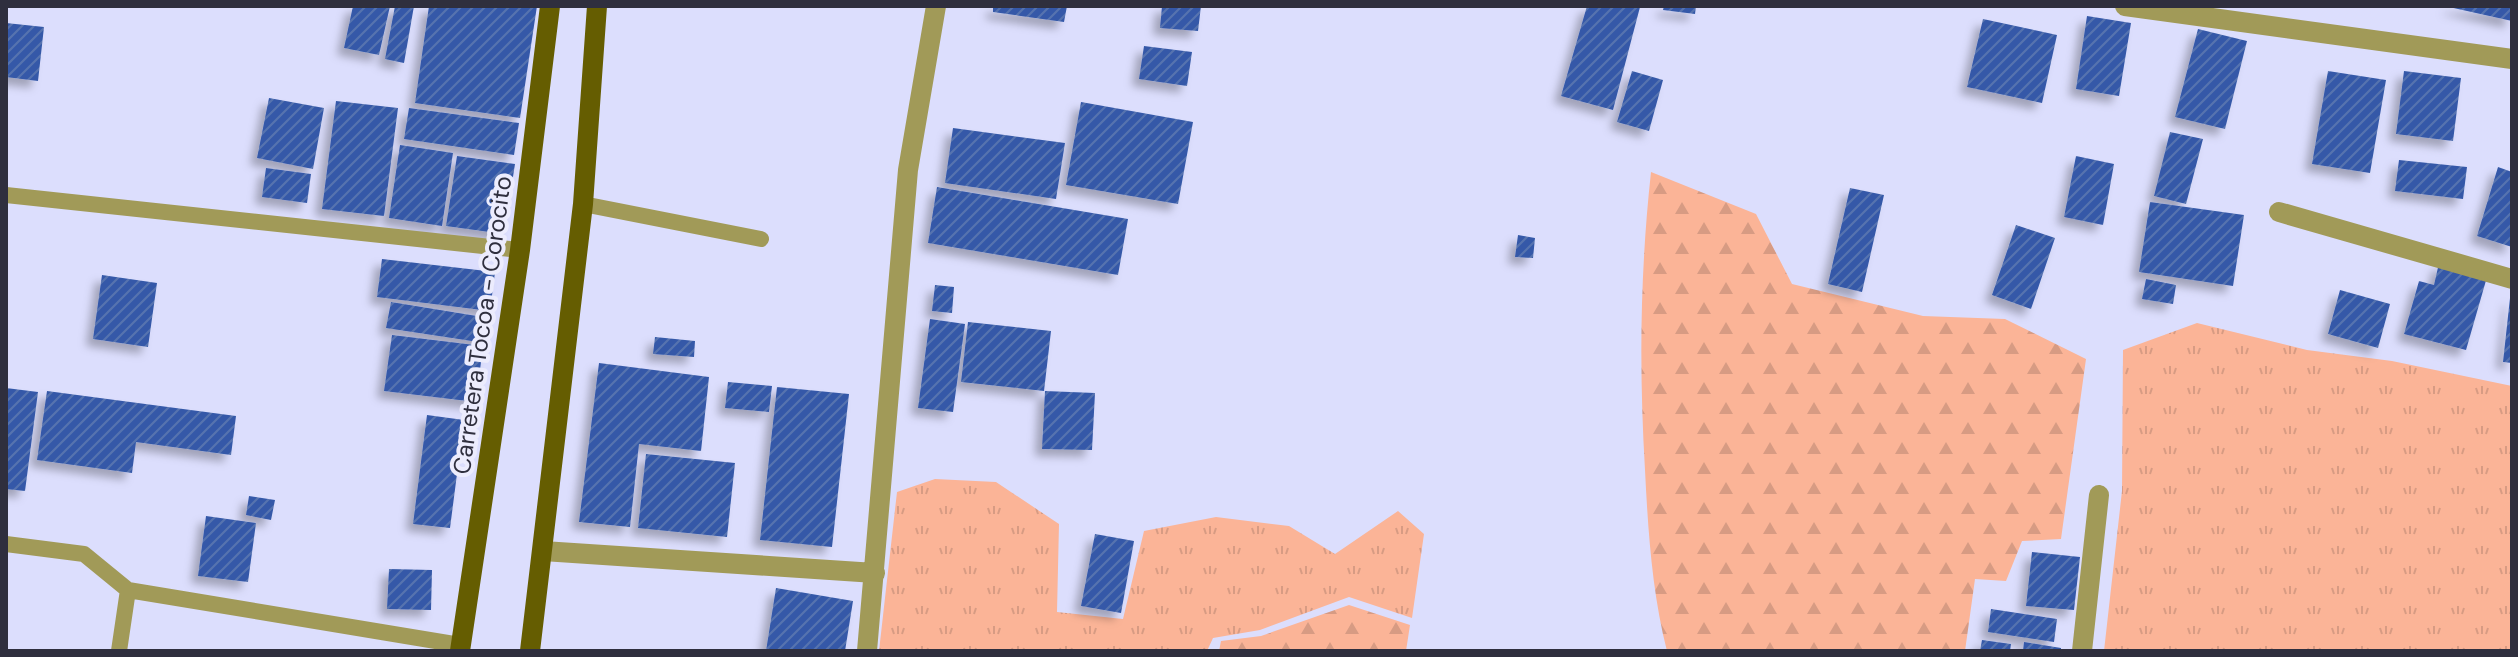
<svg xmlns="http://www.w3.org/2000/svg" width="2518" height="657" font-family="'DM Sans',sans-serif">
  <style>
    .grass { fill: url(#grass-tufts) }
    .forest { fill: url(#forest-firs) }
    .building { fill: url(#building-hatch); filter: url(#shadow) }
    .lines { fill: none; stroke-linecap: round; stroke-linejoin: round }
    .service { stroke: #a19a58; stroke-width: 16 }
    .minor { stroke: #a19a58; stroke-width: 20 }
    .primary { stroke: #655d01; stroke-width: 20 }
    .labels { text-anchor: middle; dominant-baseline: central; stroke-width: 8; stroke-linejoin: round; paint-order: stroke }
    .street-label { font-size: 24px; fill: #2f2f3e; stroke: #ececfd }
  </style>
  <defs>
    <pattern id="grass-tufts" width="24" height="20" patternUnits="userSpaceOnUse" patternTransform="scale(2)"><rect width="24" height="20" fill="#fbb497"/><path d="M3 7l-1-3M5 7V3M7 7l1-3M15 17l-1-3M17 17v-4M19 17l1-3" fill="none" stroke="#d79b83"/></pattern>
    <pattern id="forest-firs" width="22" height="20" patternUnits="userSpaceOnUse" patternTransform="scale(2)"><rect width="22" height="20" fill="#fbb497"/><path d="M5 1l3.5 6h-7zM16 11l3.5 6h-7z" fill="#d79b83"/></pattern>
    <pattern id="building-hatch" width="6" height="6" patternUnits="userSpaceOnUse" patternTransform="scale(2)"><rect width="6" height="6" fill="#3459a8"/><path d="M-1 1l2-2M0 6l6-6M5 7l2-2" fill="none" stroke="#5773af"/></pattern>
    <filter id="shadow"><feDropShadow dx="-7" dy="7" stdDeviation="4" flood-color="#0004"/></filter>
  </defs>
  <rect width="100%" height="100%" fill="#dcdefd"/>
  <path class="grass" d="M2197 323 2307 350 2392 361 2512 386V651H2104L2122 491 2123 350Z
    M935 479 996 482 1059 524 1057 612 1123 619 1144 531 1216 517 1289 526 1335 554 1398 511 1424 534 1412 618 1349 597 1260 630 1213 638 1207 651H879L897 492Z"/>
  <path class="forest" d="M1651 172 1756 214 1792 284 1923 316 2005 319 2086 359 2061 539 2022 541 2006 581 1975 579 1965 651H1667C1652 592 1648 530 1645 470 1639 368 1640 273 1651 172Z
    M1349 605 1410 625 1406 651H1219L1221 641 1261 636Z"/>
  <path class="building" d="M353 6H390L379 55 344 48Z
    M395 6H414L404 63 385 59Z
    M429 6H537L520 118 415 103Z
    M993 6H1067L1064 22 993 12Z
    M1162 6H1201L1198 31 1160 28Z
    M1587 6 1640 7 1613 110 1561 96Z
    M1664 6H1696L1695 14 1663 10Z
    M2449 6H2512V21L2449 7Z
    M2087 16 2131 23 2119 96 2076 89Z
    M1983 19 2057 35 2042 103 1967 87Z
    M6 23 44 27 38 81 6 77Z
    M2198 29 2247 41 2225 129 2175 117Z
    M1144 46 1192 52 1187 86 1139 79Z
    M1632 71 1663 80 1649 131 1617 122Z
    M2328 71 2386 80 2370 173 2312 164Z
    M2404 71 2461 78 2453 141 2396 134Z
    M269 98 324 108 313 169 257 158Z
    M336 101 398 108 384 216 322 209Z
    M1081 102 1193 122 1178 204 1066 185Z
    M409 108 519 123 514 155 404 139Z
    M953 128 1065 143 1056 199 945 183Z
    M2170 132 2203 139 2186 204 2154 196Z
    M400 145 453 153 442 226 389 218Z
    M457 156 515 164 504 234 446 226Z
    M2076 156 2114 164 2103 225 2064 217Z
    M2399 160 2467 167 2463 199 2395 191Z
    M2498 167 2512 172V247L2477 236Z
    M266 168 311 174 307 203 262 197Z
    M937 187 1128 219 1118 275 928 243Z
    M1850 188 1884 195 1862 292 1828 284Z
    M2150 202 2244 215 2233 286 2139 272Z
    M2016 225 2055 238 2031 309 1992 295Z
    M1518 235 1535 238 1533 258 1515 257Z
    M382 259 495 272 490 311 377 297Z
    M2439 263 2487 277 2466 350 2404 334 2419 281 2434 285Z
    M102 275 157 283 148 347 93 339Z
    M2146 279 2176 285 2173 304 2142 299Z
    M935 285 954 287 952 313 932 311Z
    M2340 290 2390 304 2378 348 2328 334Z
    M2510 298H2512V363L2503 362Z
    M391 302 489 318 485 343 386 328Z
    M930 319 965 324 953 412 918 408Z
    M968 322 1051 331 1044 391 961 382Z
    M392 335 483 346 476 402 384 391Z
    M655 337 695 341 694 357 653 354Z
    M599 363 709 377 701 451 639 444 630 527 579 522Z
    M728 382 772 386 769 412 725 408Z
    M777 387 849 394 832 547 760 540Z
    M6 388 38 392 25 491 6 489Z
    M47 391 236 416 231 455 136 442 132 473 37 460Z
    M1045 391 1095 393 1092 450 1042 449Z
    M427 415 464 420 450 528 413 524Z
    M646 454 735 463 727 537 638 528Z
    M249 496 275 500 271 520 246 515Z
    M206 516 256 523 248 582 198 576Z
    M1095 534 1134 541 1121 613 1081 606Z
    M2032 552 2080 557 2074 610 2026 606Z
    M389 569 432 570 431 610 387 609Z
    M776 588 853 601 845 651H766Z
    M1991 609 2057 619 2054 642 1988 632Z
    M1982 640 2011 644 2010 651H1980Z
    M2024 642 2061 648V651H2023Z"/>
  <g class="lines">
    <path class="service" d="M6 195 520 250
      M583 204 761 239
      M6 544 84 554 128 590 460 645
      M119 651 128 590"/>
    <path class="minor" d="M2125 6 2512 59
      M2279 212 2512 279
      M543 551 875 573
      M867 651 908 170 936 6
      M2082 651 2099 495"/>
    <path class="primary" d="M460 651 520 250 550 6
      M530 651 583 204 597 6"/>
  </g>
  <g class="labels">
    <g class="street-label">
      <text transform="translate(482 325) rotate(-82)">Carretera Tocoa - Corocito</text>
    </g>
  </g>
  <rect width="2518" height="657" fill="none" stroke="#2f2f3e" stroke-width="16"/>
</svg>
